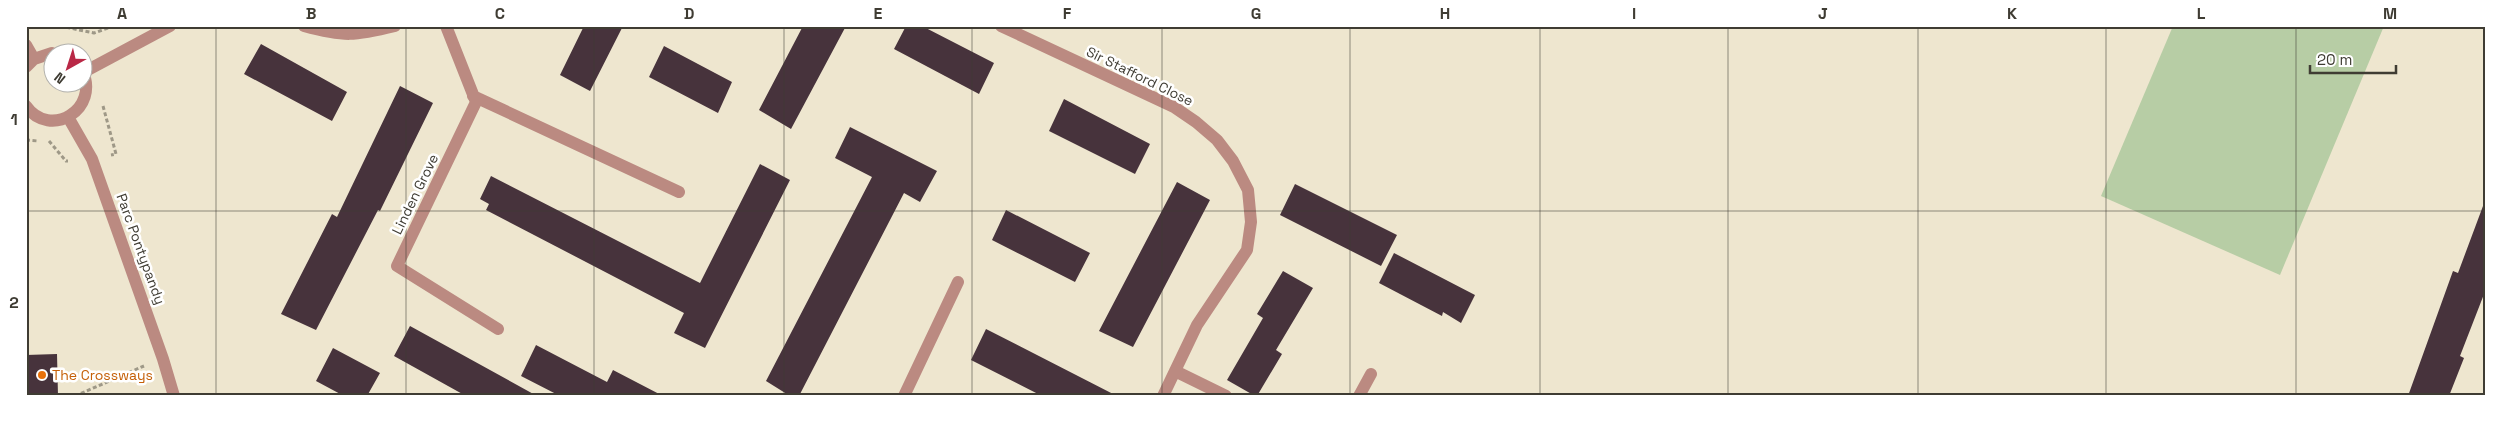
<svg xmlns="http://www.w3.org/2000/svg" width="2512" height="422" font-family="'Space Grotesk',sans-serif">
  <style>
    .green { fill: #b7cda5 }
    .building { fill: #47333c }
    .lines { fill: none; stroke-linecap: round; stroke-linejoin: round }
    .path { stroke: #9e9887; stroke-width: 3; stroke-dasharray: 4 2.5; stroke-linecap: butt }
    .minor { stroke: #bb8a81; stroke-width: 12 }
    .grid { fill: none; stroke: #3f3c33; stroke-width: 1; stroke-opacity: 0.55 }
    .food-dot { fill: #e8710a; stroke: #fff; stroke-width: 2 }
    .labels { text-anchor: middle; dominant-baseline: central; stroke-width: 5; stroke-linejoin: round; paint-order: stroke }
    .street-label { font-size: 14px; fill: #3f3c33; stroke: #fff }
    .food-label { font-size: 14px; fill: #c56008; stroke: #fff; text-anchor: start }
    .neatline { fill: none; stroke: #3f3c33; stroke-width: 2 }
    .grid-label { font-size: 16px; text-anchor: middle; font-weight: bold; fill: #3f3c33 }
  </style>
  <rect width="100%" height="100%" fill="#eee6cf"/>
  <path class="green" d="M2173 26H2384L2280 275 2101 196Z"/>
  <path class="building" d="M584 26H623L590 91 560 75Z
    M803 26H846L791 129 759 110Z
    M906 26H922L994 63 979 94 894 49Z
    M261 44 347 92 332 121 244 74Z
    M664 46 732 82 718 113 649 77Z
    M400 86 433 103 380 211 378 210 316 330 281 314 332 214 337 217Z
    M1064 99 1150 144 1135 174 1049 131Z
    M850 127 937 171 920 202 904 193 799 396H790L766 381 872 177 835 158Z
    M760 164 790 180 705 348 674 333 684 313 486 210 489 204 480 199 491 176 700 283Z
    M1177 182 1210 200 1133 347 1099 331Z
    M1295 184 1397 235 1381 266 1280 215Z
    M2483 206H2486V289L2460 356 2464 358 2449 396H2408L2453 271 2458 273Z
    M1006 210 1090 253 1075 282 992 240Z
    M1394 253 1475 295 1461 323 1443 312 1442 316 1379 283Z
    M1283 271 1313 288 1276 350 1282 354 1257 396H1255L1227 380 1263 318 1257 314Z
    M410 326 537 396H466L394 356Z
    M986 329 1117 396H1042L971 360Z
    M536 345 607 382 613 370 663 396H560L521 376Z
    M333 348 380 373 367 396H344L316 381Z
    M57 354 58 396H26V355Z"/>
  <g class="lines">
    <path class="path" d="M60 26 94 33 114 26
      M103 106 116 154 111 155
      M26 140 38 141
      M49 141 66 161H68
      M75 396 144 366"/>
    <path class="minor" d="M304 26C344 37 355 36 395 26
      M446 26 476 102 397 266 498 329
      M1001 26 1174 107 1196 122 1217 140 1233 161 1248 190 1251 222 1247 250 1197 325 1163 396
      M26 45 34 59
      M26 67 34 59 52 53
      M84 72 170 26
      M473 96 679 192
      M26 106C50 140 101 109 82 70
      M68 117 92 159 163 359 174 396
      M1175 371 1226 396
      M904 396 958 282
      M1359 396 1371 374"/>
  </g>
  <path class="grid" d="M216 26V396M406 26V396M594 26V396M784 26V396M972 26V396M1162 26V396M1350 26V396M1540 26V396M1728 26V396M1918 26V396M2106 26V396M2296 26V396M26 211H2486"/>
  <circle class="food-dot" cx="42" cy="375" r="5"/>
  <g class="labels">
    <g class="street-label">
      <text transform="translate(1140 76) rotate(26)">Sir Stafford Close</text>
      <text transform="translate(415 194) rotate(-64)">Linden Grove</text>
      <text transform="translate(141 249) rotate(70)">Parc Pontypandy</text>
    </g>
    <g class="food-label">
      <text x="52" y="375">The Crossways</text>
    </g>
  </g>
  <rect width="2512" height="422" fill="none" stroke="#ffffff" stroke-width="55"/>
  <g transform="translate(68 68) rotate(219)"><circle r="24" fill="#ffffff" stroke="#b2b1ad"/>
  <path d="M0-4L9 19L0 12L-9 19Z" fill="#b92846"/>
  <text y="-8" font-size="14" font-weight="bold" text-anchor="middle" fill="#3f3c33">N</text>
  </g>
  <path d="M2310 65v8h86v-8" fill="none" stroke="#3f3c33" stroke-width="2.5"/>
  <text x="2317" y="65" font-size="15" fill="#3f3c33" stroke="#ffffff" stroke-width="4" paint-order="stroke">20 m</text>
  <rect x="28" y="28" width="2456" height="366" class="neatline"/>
  <g class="grid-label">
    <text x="122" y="19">A</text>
    <text x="311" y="19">B</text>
    <text x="500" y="19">C</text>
    <text x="689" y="19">D</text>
    <text x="878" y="19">E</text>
    <text x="1067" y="19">F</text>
    <text x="1256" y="19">G</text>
    <text x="1445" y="19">H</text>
    <text x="1634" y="19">I</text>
    <text x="1823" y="19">J</text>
    <text x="2012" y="19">K</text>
    <text x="2201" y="19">L</text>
    <text x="2390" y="19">M</text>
    <text x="14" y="125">1</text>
    <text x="14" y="308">2</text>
  </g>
</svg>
